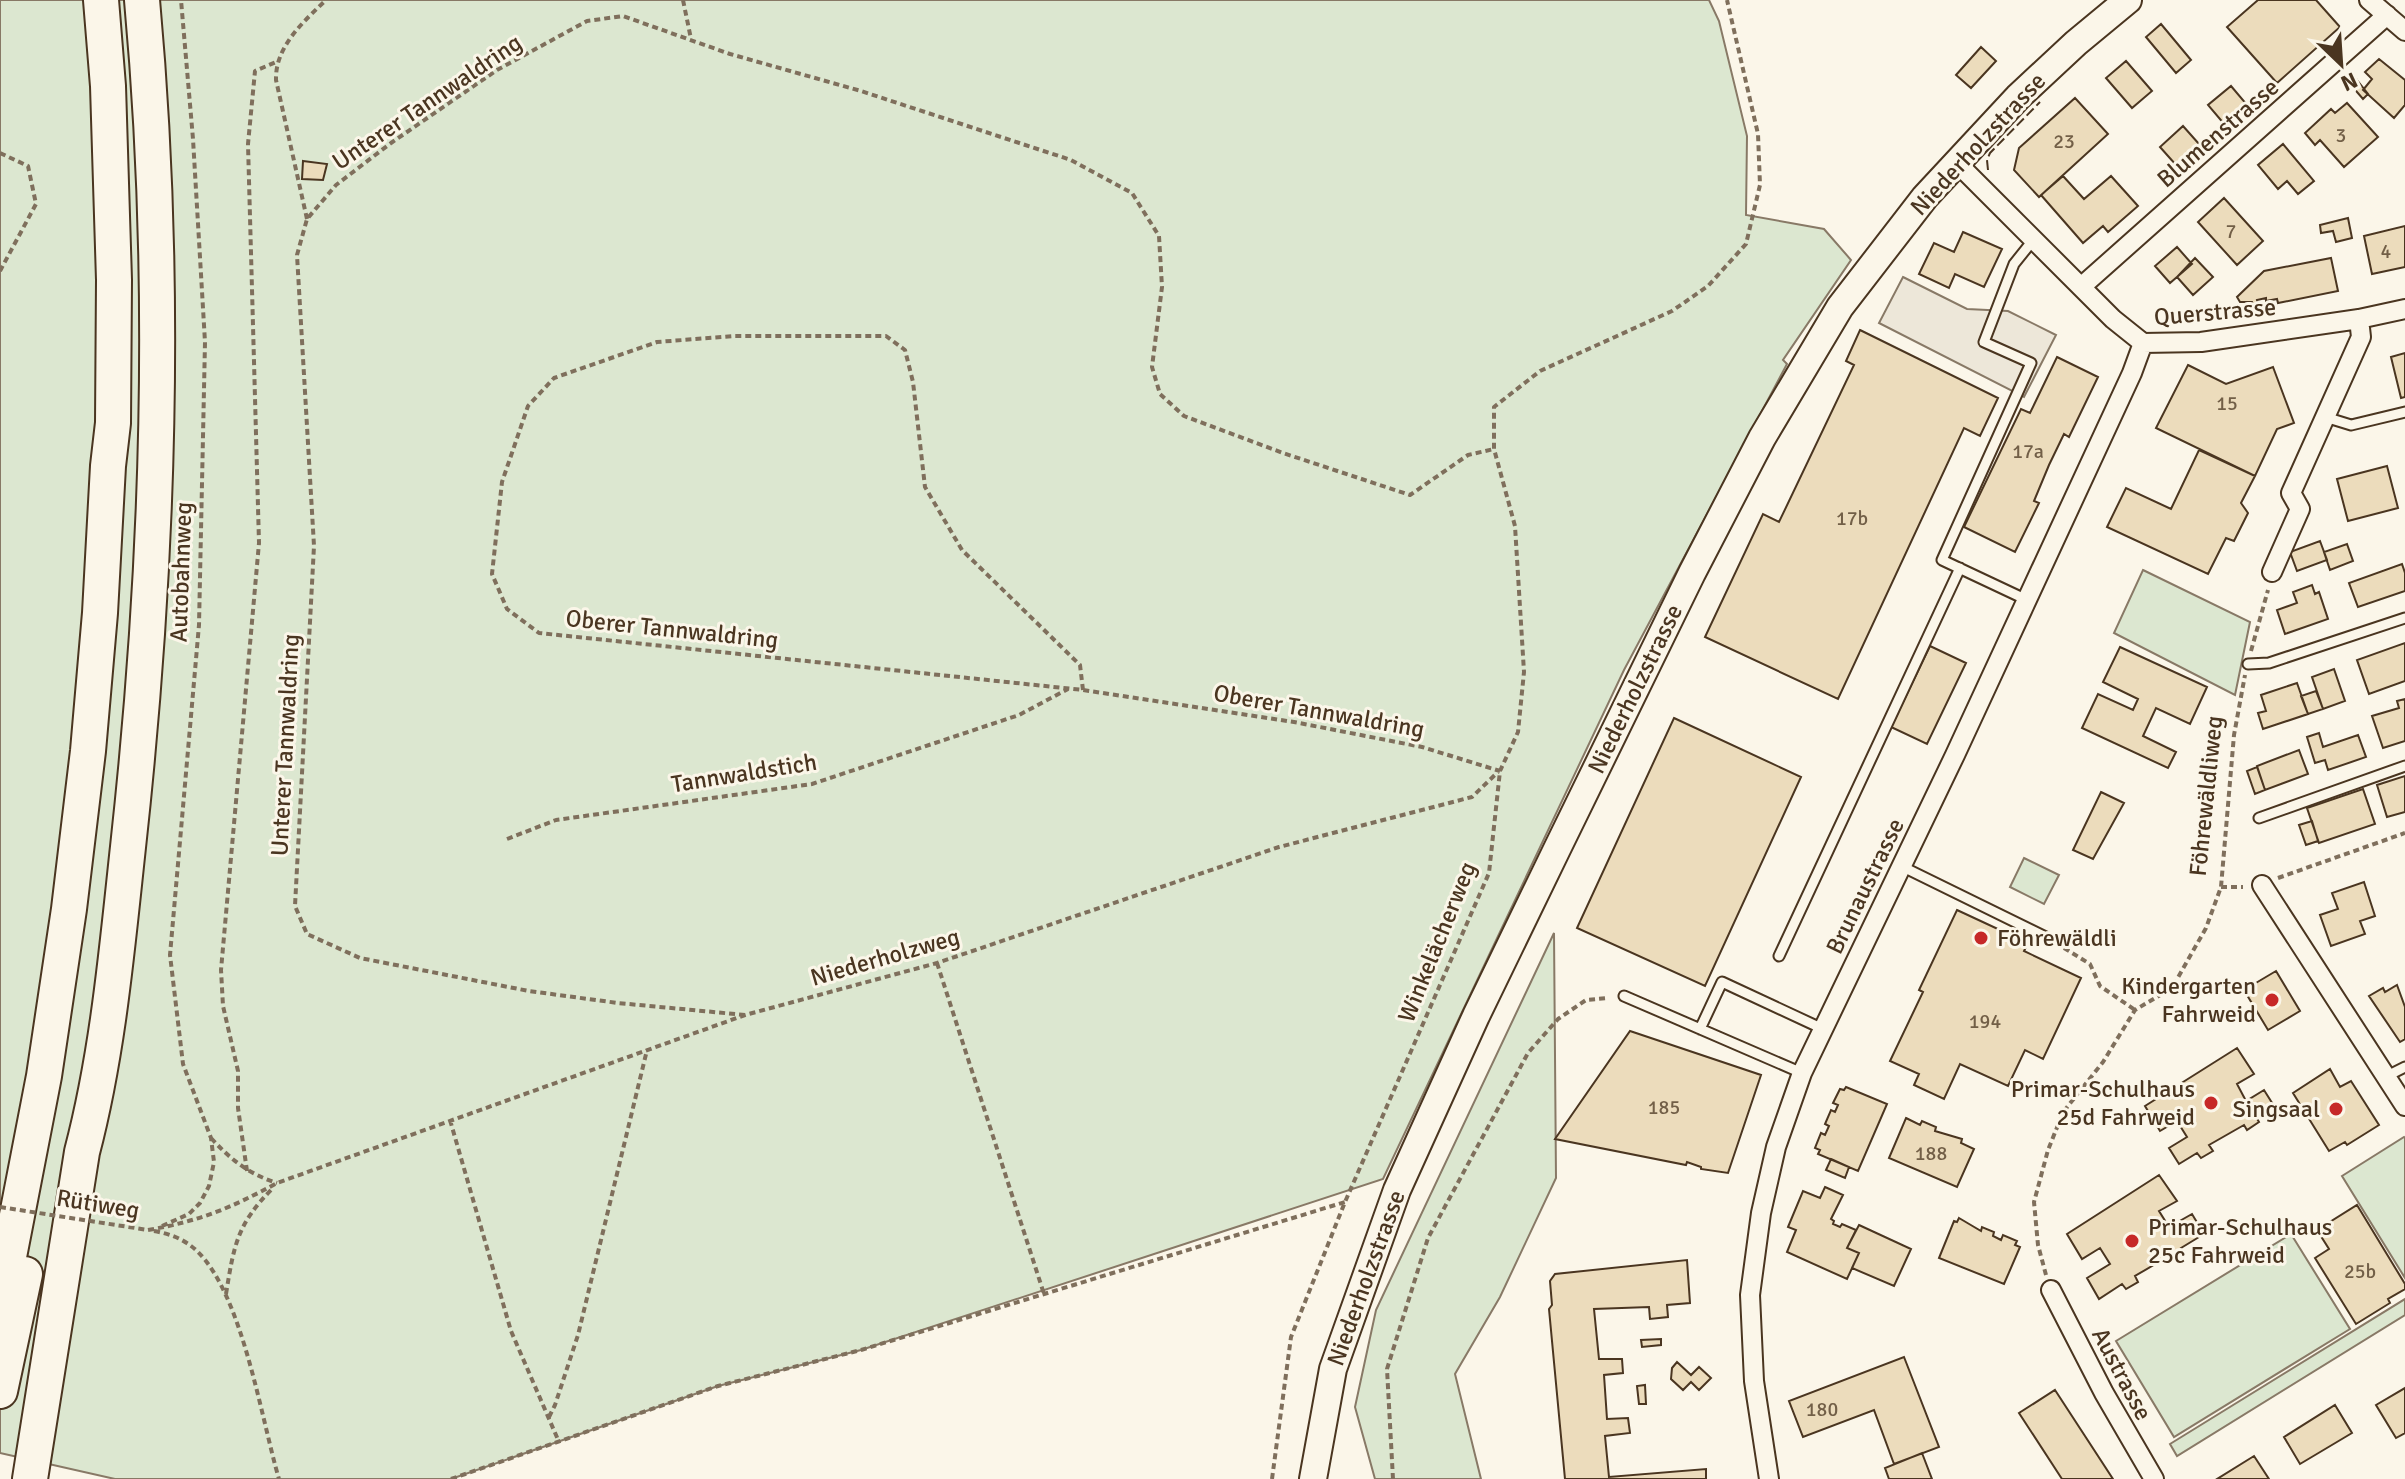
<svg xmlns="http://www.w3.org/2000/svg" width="2405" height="1479" font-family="Signika,sans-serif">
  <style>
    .green { fill: #dce7d0; stroke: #887966; stroke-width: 2 }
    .parking { fill: #ede7d9; stroke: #887966; stroke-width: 2 }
    .building { fill: #ecdcbc; stroke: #4a3520; stroke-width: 2 }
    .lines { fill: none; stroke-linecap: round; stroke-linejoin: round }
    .service-casing { stroke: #4a3520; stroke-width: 13 }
    .minor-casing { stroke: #4a3520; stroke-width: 22 }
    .secondary-casing { stroke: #4a3520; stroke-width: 30 }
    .motorway-casing { stroke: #4a3520; stroke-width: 38 }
    .path { stroke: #7f6f5c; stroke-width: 4; stroke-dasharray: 6 4; stroke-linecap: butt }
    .service { stroke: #fbf6e9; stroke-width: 9 }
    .minor { stroke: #fbf6e9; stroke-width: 18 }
    .secondary { stroke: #fbf6e9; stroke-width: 26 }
    .motorway { stroke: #fbf6e9; stroke-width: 34 }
    .path-bridge { stroke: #7f6f5c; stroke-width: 4; stroke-dasharray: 6 4; stroke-linecap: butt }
    .fence { stroke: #4a3520; stroke-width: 2; stroke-dasharray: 10 4; stroke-linecap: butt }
    .poi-dot { fill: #c62828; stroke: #fbf6e9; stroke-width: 3 }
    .labels { text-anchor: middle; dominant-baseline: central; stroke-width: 6; stroke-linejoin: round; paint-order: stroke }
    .number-label { font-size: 20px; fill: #725f47 }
    .street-label { font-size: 24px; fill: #4a3520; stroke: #fbf6e9 }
    .poi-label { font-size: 24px; fill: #4a3520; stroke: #fbf6e9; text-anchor: end }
  </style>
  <rect width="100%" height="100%" fill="#fbf6e9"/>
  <path class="green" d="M0 0H1709L1719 21 1747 136 1746 215 1824 229 1851 260 1783 360 1787 364 1624 670 1383 1179 861 1350 718 1386 451 1479H115L0 1453Z
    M2143 570 2250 622 2235 695 2114 633Z
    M2024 858 2059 875 2044 904 2010 887Z
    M1554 933 1556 1178 1500 1297 1455 1374 1481 1479H1375L1355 1407 1376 1310Z
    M2404 1137 2405 1138V1278L2342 1176Z
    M2291 1234 2350 1329 2174 1437 2116 1341Z
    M2405 1299V1315L2177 1456 2170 1444Z"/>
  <path class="parking" d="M1903 277 1967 309 2008 311 2056 335 2024 397 1879 323Z"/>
  <path class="building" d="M2258 0H2316L2340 27 2277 83 2227 27Z
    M2161 24 2191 60 2176 73 2146 37Z
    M1981 47 1996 61 1971 88 1956 75Z
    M2379 59 2405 80V105L2394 118 2363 90 2372 79 2365 72Z
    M2126 61 2152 91 2132 108 2106 78Z
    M2357 80 2368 94 2363 99 2351 85Z
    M2231 86 2248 106 2225 125 2208 105Z
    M2075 98 2108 134 2039 197 2014 170 2019 148Z
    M2347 103 2378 137 2344 167 2320 140 2315 145 2305 133 2331 109 2335 113Z
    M2183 126 2199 144 2176 165 2160 147Z
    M2283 144 2314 181 2298 194 2287 181 2278 189 2258 165Z
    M303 161 327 164 323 180 302 179Z
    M2063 176 2084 199 2111 176 2138 206 2108 232 2103 226 2083 243 2041 195Z
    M2224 198 2263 241 2237 265 2198 222Z
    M2348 218 2352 238 2336 242 2333 231 2321 233 2320 225Z
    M2405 226V267L2372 274 2364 236Z
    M1963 232 2002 249 1984 287 1955 274 1949 288 1919 274 1934 243 1954 252Z
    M2177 247 2192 264 2170 283 2155 266Z
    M2195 258 2213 277 2193 295 2177 277Z
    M2331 258 2338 291 2278 303 2277 299 2266 301V298L2257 300 2258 304 2253 305 2252 302H2240L2237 297 2264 271Z
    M1860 330 1998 398 1980 436 1964 428 1838 699 1705 637 1763 514 1779 522 1854 365 1846 361Z
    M2405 353V397L2401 398 2391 357Z
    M2057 357 2098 377 2069 437 2064 434 2049 465 2034 501 2039 503 2015 552 1964 527 2021 409 2030 413Z
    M2188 365 2226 384 2273 367 2294 423 2277 429 2255 476 2156 428Z
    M2199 450 2255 476 2241 503 2248 513 2234 541 2226 538 2208 574 2107 527 2126 488 2171 509Z
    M2387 466 2398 508 2348 521 2337 479Z
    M2320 541 2327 560 2297 571 2290 552Z
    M2347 544 2353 561 2330 570 2324 552Z
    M2402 564 2405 573V591L2358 607 2349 583Z
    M2312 585 2315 594 2319 592 2328 619 2285 634 2277 610 2297 603 2293 592Z
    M2405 643V681L2369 694 2357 660Z
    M1930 646 1966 663 1927 744 1891 727Z
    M2120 647 2207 687 2190 724 2156 708 2143 736 2176 752 2168 768 2082 728 2098 694 2133 710 2138 699 2103 682Z
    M2334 669 2345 701 2323 709 2312 677Z
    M2297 683 2308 714 2263 729 2258 713 2266 711 2261 695Z
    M2316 691 2323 709 2308 714 2301 696Z
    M2405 699V741L2383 748 2372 716 2399 708 2397 701Z
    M1674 718 1801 777 1705 986 1577 928Z
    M2319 733 2323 747 2358 735 2366 757 2328 770 2325 760 2315 763 2307 737Z
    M2299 750 2308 774 2265 790 2257 766Z
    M2257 767 2265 790 2255 794 2247 771Z
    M2405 776V812L2387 817 2377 785Z
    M2363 789 2375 824 2319 843 2307 808Z
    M2101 792 2124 803 2093 859 2073 850Z
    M2312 821 2318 841 2306 845 2299 825Z
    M2364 882 2375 916 2360 921 2365 934 2331 946 2320 915 2338 909 2332 893Z
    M1957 910 2028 943 2024 951 2081 978 2043 1059 2025 1050 2008 1086 1960 1064 1944 1099 1914 1085 1919 1074 1890 1061 1923 992 1919 990Z
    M2276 971 2300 1011 2268 1030 2244 990Z
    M2397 985 2405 1007V1039L2400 1042 2369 996 2383 988 2385 992Z
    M1630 1031 1761 1075 1728 1173 1701 1169V1167L1687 1162 1686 1165 1555 1139Z
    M2237 1048 2254 1074 2237 1084 2246 1101 2264 1090 2274 1106 2256 1117 2259 1122 2247 1130 2244 1125 2209 1145 2213 1151 2201 1158 2197 1153 2179 1164 2169 1148 2187 1137 2177 1121 2160 1131 2145 1106Z
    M2330 1069 2340 1087 2351 1081 2379 1125 2347 1145 2345 1142 2329 1151 2293 1093Z
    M1846 1087 1887 1104 1858 1171 1818 1154 1820 1150 1815 1148 1821 1133 1825 1135 1829 1126 1825 1124 1831 1110 1835 1112 1838 1105 1833 1103 1840 1089 1844 1090Z
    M1906 1118 1920 1125 1922 1121 1936 1127 1935 1131 1962 1139 1961 1143 1974 1149 1957 1187 1889 1158Z
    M1831 1159 1849 1167 1845 1178 1826 1170Z
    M2159 1175 2177 1201 2159 1211 2169 1227 2192 1214 2204 1234 2181 1248 2184 1253 2172 1261 2169 1256 2135 1276 2138 1282 2126 1289 2122 1284 2099 1299 2087 1278 2110 1264 2100 1248 2082 1259 2067 1234Z
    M1825 1187 1843 1195 1831 1219 1834 1221 1833 1224 1840 1227 1842 1224 1856 1230 1847 1248 1859 1253 1847 1279 1787 1252 1796 1230 1788 1227 1803 1191 1820 1198Z
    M2357 1205 2405 1284V1289L2388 1299 2390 1303 2356 1324 2315 1258 2329 1249 2317 1230Z
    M1959 1218 1981 1231 1982 1227 1994 1232 1993 1236 2001 1240 2003 1235 2017 1241 2015 1245 2020 1247 2004 1284 1939 1258 1954 1221 1957 1222Z
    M1859 1225 1911 1249 1894 1286 1852 1268 1859 1253 1847 1248Z
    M1687 1260 1690 1303 1667 1305 1668 1317 1650 1319 1649 1307 1594 1309 1599 1359H1622L1623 1373 1604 1375 1607 1419 1628 1418 1630 1433 1605 1436 1609 1477 1706 1469V1479H1565L1549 1309 1552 1305 1550 1281 1555 1274Z
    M1661 1339V1345L1642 1347 1641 1340Z
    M1904 1357 1939 1447 1894 1464 1874 1410 1803 1437 1789 1401Z
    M1677 1362 1691 1375 1699 1367 1711 1378 1699 1390 1691 1382 1683 1390 1671 1379 1672 1368Z
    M1645 1385 1646 1404H1639L1637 1386Z
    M2405 1388V1433L2396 1438 2376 1405Z
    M2055 1390 2113 1479H2062L2019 1413Z
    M2335 1405 2352 1433 2300 1464 2284 1437Z
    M1922 1453 1932 1479H1889L1885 1468Z
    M2254 1456 2269 1479H2217Z"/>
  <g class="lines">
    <g class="service-casing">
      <path id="service" d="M2325 417 2351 425 2405 412
        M2027 600 1942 560 2031 363 1984 342 2014 264 2034 239
        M2248 664 2269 663 2405 618
        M2259 818 2405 766
        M1901 866 2052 940
        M1779 956 1960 568
        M1624 996 1802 1073
        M1700 1029 1722 982 1823 1029
        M2385 1077 2405 1067"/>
    </g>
    <g class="minor-casing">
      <path id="minor" d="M2369 0 2405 31
        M1956 162 2113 319 2143 343 2201 342 2359 319 2405 309
        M2081 287 2387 15
        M2272 572 2300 509 2291 493 2361 337 2359 319
        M2262 885 2405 1106
        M2051 1290 2104 1393 2154 1479
        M1769 1479 1754 1381 1750 1295 1761 1213 1776 1147 1802 1073 1955 755 2132 373 2143 343"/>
    </g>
    <g class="secondary-casing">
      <path id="secondary" d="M1313 1479 1333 1369 1397 1190 1476 1016 1557 849 1692 573 1762 438 1840 307 1925 197 2018 97 2076 43 2128 0"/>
    </g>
    <g class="motorway-casing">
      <path id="motorway" d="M0 1303 44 1076 69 909 88 751 100 613 108 466 113 423 114 280 108 86 101 0
        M0 1391 25 1274
        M30 1479 82 1152C108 1053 117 949 128 847 159 566 168 282 142 0"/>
    </g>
    <path class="path" d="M683 0 691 39
      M0 153 28 166 36 204 0 271
      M307 219 276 80C275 47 303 22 326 0
      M2251 651 2268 590
      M1083 690 1080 665 962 550 925 487 913 382 905 350 886 336H735L657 342 554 378 528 406 502 482 492 574 507 609 539 633 1083 690 1294 722 1422 747 1500 771
      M507 839 556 820 812 784 1019 715 1068 689
      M2278 878 2405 833
      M2221 887H2243
      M2064 948 2090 964 2100 986 2135 1010
      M937 963 1044 1294
      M745 1015 618 1003 529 991 360 958 307 934 295 906 314 546 297 255 307 219 336 185 391 143 497 70 587 21 623 16 730 54 861 91 1071 160 1132 193 1159 236 1162 287 1152 367 1160 394 1184 416 1283 453 1410 495 1468 455 1494 449
      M450 1120 511 1331 559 1442
      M211 1138C231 1160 249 1174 277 1183
      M247 1171 238 1108V1071L223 1006 221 970 259 543 248 144 255 71 276 62
      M162 1226 189 1214 200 1203 209 1186 214 1162 211 1138 183 1064 170 955 199 625 205 342 193 139 181 0
      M148 1230C200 1221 231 1208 277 1183L745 1015 937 963 1279 847 1472 797 1498 772
      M154 1231C171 1234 186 1240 198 1252 243 1297 261 1418 279 1479
      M2046 1275 2038 1245 2034 1202 2048 1150 2058 1125 2064 1111 2103 1062 2135 1010 2172 988 2206 928 2221 887 2234 735 2245 675
      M226 1294C234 1245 237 1224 273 1188
      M549 1417 555 1405 578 1335 647 1050
      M451 1479 718 1386 861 1350 1345 1202
      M1272 1479 1291 1337 1345 1202 1489 873 1500 771 1518 732 1524 672 1515 526 1494 449V407L1540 371 1672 311 1708 286 1746 244 1760 185 1758 134 1727 0
      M1393 1479 1387 1369 1428 1238 1528 1053 1558 1019 1586 1000 1609 998"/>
    <use href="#service" class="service"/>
    <use href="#minor" class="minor"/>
    <use href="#secondary" class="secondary"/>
    <use href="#motorway" class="motorway"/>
    <path class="path-bridge" d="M0 1207 148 1230"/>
    <path class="fence" d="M1988 170 1987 160 1990 153 2040 102"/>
  </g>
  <g class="poi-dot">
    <circle cx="1981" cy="938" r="8"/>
    <circle cx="2272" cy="1000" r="8"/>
    <circle cx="2211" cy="1103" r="8"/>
    <circle cx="2336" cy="1109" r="8"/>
    <circle cx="2132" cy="1241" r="8"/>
  </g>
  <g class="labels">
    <g class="number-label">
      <text x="2341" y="135">3</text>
      <text x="2064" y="141">23</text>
      <text x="2231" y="231">7</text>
      <text x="2386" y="251">4</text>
      <text x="2227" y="403">15</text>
      <text x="2028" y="451">17a</text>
      <text x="1852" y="518">17b</text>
      <text x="1985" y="1021">194</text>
      <text x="1664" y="1107">185</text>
      <text x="1931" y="1153">188</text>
      <text x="2360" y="1271">25b</text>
      <text x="1822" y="1409">180</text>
    </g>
    <g class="street-label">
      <text transform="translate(427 102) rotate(-34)">Unterer Tannwaldring</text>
      <text transform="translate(2218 133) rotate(-41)">Blumenstrasse</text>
      <text transform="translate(1978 144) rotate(-47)">Niederholzstrasse</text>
      <text transform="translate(2215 312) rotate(-5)">Querstrasse</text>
      <text transform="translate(181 572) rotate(-88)">Autobahnweg</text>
      <text transform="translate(672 629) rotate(6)">Oberer Tannwaldring</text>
      <text transform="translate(1635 689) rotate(-64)">Niederholzstrasse</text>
      <text transform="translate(1319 711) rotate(10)">Oberer Tannwaldring</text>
      <text transform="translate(285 745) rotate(-87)">Unterer Tannwaldring</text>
      <text transform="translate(744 773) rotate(-9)">Tannwaldstich</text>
      <text transform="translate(2206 796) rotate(-84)">Föhrewäldliweg</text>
      <text transform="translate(1865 886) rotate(-64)">Brunaustrasse</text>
      <text transform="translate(1437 942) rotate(-68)">Winkelächerweg</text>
      <text transform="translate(885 957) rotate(-16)">Niederholzweg</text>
      <text transform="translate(98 1204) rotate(9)">Rütiweg</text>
      <text transform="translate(1366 1278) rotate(-70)">Niederholzstrasse</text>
      <text transform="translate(2122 1374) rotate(62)">Austrasse</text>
    </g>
    <g class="poi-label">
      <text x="1997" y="938" text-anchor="start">Föhrewäldli</text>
      <text x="2256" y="986">Kindergarten<tspan x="2256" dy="28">Fahrweid</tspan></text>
      <text x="2195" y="1089">Primar-Schulhaus<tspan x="2195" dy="28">25d Fahrweid</tspan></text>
      <text x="2320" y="1109">Singsaal</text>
      <text x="2148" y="1227" text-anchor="start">Primar-Schulhaus<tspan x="2148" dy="28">25c Fahrweid</tspan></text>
    </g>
  </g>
  <g transform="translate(2341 64) rotate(155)" stroke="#fbf6e9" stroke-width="6" paint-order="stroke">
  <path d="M0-6L14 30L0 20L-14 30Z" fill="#4a3520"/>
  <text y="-12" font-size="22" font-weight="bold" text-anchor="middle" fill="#4a3520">N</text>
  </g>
</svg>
